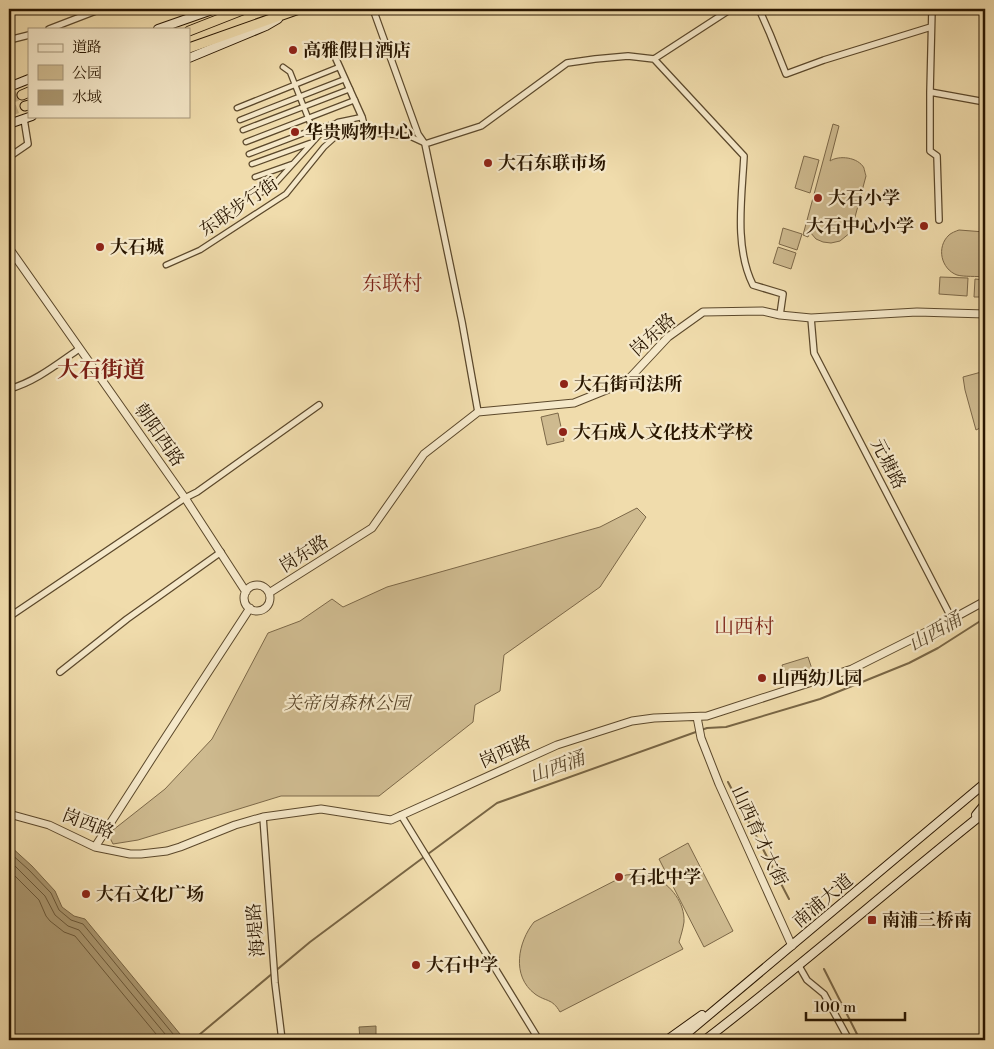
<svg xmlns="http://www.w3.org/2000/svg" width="994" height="1049" font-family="'Libre Bodoni','Noto Serif SC',serif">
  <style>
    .green { fill: #ceba8f; stroke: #7c6848 }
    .water { fill: #ac9972; stroke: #786544 }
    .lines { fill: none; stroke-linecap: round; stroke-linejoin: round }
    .shore { stroke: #6a5839; stroke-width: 1 }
    .stream { stroke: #786544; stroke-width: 2 }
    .trunk-tunnel { stroke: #c8b48a; stroke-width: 9; stroke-dasharray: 9 4.5; stroke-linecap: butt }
    .pedestrian-casing { stroke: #5b482b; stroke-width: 7 }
    .minor-casing { stroke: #5b482b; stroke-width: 8 }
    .tertiary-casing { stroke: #5b482b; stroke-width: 9 }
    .secondary-casing { stroke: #291600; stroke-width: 10 }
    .trunk-casing { stroke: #291600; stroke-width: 11 }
    .pedestrian { stroke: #f5e8c9; stroke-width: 4.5 }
    .minor { stroke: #f5e8c9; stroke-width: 5.5 }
    .tertiary { stroke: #f5e8c9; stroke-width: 7 }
    .secondary { stroke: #f5e8c9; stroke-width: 8 }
    .trunk { stroke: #f0dcac; stroke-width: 9 }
    .poi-dot { fill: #8f2418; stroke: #f5e8c9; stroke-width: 2 }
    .labels { text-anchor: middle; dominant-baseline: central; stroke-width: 4.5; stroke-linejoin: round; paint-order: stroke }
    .poi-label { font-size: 18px; font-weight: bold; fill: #291600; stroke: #f5e8c9; text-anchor: start }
    .street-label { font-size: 18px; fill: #291600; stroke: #f5e8c9 }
    .park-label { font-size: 18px; font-style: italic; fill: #5b472b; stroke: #f5e8c9 }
    .water-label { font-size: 19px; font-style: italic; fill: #5d4a2e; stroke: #f5e8c9 }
    .quarter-label { font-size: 20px; fill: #7a1f14; stroke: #f5e8c9 }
    .district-label { font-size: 22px; font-weight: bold; fill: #7a1f14; stroke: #f5e8c9 }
  </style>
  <rect width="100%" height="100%" fill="#f0dcac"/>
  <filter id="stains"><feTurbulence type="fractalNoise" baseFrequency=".004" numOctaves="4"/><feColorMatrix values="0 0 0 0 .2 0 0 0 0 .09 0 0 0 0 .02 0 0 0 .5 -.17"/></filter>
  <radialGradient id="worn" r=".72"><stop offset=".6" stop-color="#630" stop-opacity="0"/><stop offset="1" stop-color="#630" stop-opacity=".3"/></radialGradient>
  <path class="green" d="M833 124 839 126 830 161C839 155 858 157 864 168 864 169 866 176 866 176L851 232 840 241 831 243 823 242 816 239 810 232 808 237 803 235Z
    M804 156 819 160 810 193 795 188Z
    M783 228 802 234 797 250 779 244Z
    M959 230 985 232V277C977 276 964 277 957 275 941 269 936 247 949 235 951 233 956 231 959 230Z
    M778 247 796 253 791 269 773 263Z
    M940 277 968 278 967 296 939 294Z
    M975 279 985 280V297H974Z
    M985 371V458C984 448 985 437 982 427L976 430 965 390 963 377Z
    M558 413 564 441 547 445 541 417Z
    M637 508 646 517 600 587 504 655 500 691 475 705 473 722 379 796H281L138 840 113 844 108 834 165 789 212 739 268 633 300 621 332 599 343 607 387 587 600 527Z
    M808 657 813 672 787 680 782 665Z
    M688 843 733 931 704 947 659 859Z
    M638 874C643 875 650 875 654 877 671 885 685 903 684 922 683 929 681 935 679 942L683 949 560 1012C552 998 546 1002 535 994 511 976 518 942 534 922L626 875Z"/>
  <path class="water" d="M9 845 32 866 55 891 62 907 74 916 85 919 185 1040H9Z
    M376 1026V1040H360L359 1027Z"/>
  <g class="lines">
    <path class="shore" d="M9 852 29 870 51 893 59 910 71 920 83 924 178 1040
      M9 860 45 896 55 915 68 926 79 930 170 1040
      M9 870 39 900 46 916 50 921 64 932 75 936 161 1040"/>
    <path class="stream" d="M728 782 789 899
      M428 854 497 803 707 728 726 727 820 699 909 663 938 648 985 618
      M824 969 860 1040
      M193 1040 310 942 424 857"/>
    <path class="trunk-tunnel" d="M9 99 22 95
      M9 112 25 106"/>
    <g class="pedestrian-casing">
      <path id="pedestrian" d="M283 67 290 72 316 138
        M237 108 339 67
        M240 120 345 79
        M243 130 350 89
        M246 142 355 100
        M249 154 312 130 333 124
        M252 164 310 143
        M255 177 292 164
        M260 193 272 187 321 133 338 122 362 117
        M166 265 200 250 286 194 324 147 334 138 344 134 369 133 409 136 422 142"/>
    </g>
    <g class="minor-casing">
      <path id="minor" d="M373 9 418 134 425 144 462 322 478 412
        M759 9 770 34 786 74 824 60 931 27
        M932 9 930 92V151L937 156 939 220
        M49 29 101 9
        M9 40 29 35
        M332 50 362 117 366 133
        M654 59 731 9
        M930 92 985 102
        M425 144 481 126 567 63 595 59 628 56 654 59 744 156C742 197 734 247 753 285L783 294 780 315
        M9 157 28 144 24 119
        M985 199 983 201 984 208 985 211
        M811 318 814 353 952 619
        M9 389C35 382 57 364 79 349
        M9 617 185 498 197 492 319 405
        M60 672 127 619 221 552
        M401 815 539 1040
        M263 817 275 983 282 1040
        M799 966 807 980 824 994 849 1040"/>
    </g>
    <g class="tertiary-casing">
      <path id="tertiary" d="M9 248 185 498 246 592
        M244 598a13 13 0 1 1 26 0a13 13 0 1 1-26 0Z
        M269 593 372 528 424 454 478 412 574 403 626 382 668 337 703 312 762 311 780 315 811 318 917 312 985 314
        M697 717 701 738 719 784 792 946
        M9 814 49 825 95 847 130 854H141L167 851 180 847 235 825 263 817 321 809 391 820 557 745 632 721 654 718 707 716 852 669 952 619 985 601
        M95 847 156 752 250 608"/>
    </g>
    <g class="secondary-casing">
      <path id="secondary" d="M158 29 215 9
        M189 58 266 26 278 19
        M9 87 29 79
        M9 124 32 116
        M976 815 985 804
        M667 1040 702 1015
        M679 1040 985 783
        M705 1040C800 967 891 887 985 812"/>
    </g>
    <g class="trunk-casing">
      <path id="trunk" d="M189 31 245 9
        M189 48 299 9
        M22 95 29 92
        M25 106 29 105"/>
    </g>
    <use href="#pedestrian" class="pedestrian"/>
    <use href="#minor" class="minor"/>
    <use href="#tertiary" class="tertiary"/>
    <use href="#secondary" class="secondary"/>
    <use href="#trunk" class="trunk"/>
  </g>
  <g class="poi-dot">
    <circle cx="293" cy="50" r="5"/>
    <circle cx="295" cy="132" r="5"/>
    <circle cx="488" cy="163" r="5"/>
    <circle cx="818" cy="198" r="5"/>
    <circle cx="924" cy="226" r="5"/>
    <circle cx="100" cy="247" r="5"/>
    <circle cx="564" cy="384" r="5"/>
    <circle cx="563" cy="432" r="5"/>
    <circle cx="762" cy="678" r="5"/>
    <circle cx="619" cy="877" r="5"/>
    <circle cx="86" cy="894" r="5"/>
    <rect x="867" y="915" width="10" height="10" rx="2.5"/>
    <circle cx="416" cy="965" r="5"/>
  </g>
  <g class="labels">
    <g class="poi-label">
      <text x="303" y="50">高雅假日酒店</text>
      <text x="305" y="132">华贵购物中心</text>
      <text x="498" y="163">大石东联市场</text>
      <text x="828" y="198">大石小学</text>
      <text x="914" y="226" text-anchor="end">大石中心小学</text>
      <text x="110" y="247">大石城</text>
      <text x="574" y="384">大石街司法所</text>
      <text x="573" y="432">大石成人文化技术学校</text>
      <text x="772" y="678">山西幼儿园</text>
      <text x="629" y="877">石北中学</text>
      <text x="96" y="894">大石文化广场</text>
      <text x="882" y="920">南浦三桥南</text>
      <text x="426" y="965">大石中学</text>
    </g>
    <g class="street-label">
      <text transform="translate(239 207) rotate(-34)">东联步行街</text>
      <text transform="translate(653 335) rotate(-42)">岗东路</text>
      <text transform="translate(159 435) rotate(55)">朝阳西路</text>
      <text transform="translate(888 464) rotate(63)">元塘路</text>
      <text transform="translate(304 554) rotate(-32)">岗东路</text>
      <text transform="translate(505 752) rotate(-24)">岗西路</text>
      <text transform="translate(88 824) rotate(21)">岗西路</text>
      <text transform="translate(759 836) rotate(65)">山西育才大街</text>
      <text transform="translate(823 901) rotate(-40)">南浦大道</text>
      <text transform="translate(256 930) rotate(-95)">海堤路</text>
    </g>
    <g class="park-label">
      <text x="347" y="703">关帝岗森林公园</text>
    </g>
    <g class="water-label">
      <text transform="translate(935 632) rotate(-30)">山西涌</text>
      <text transform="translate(557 767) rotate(-20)">山西涌</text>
    </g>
    <g class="quarter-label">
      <text x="392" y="284">东联村</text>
      <text x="744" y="627">山西村</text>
    </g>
    <g class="district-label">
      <text x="101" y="370">大石街道</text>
    </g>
  </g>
  <rect width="994" height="1049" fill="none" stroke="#f0dcac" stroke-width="30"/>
  <rect x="10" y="10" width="974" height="1029" fill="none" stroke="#291600" stroke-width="2.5"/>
  <rect x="15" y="15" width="964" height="1019" fill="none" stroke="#291600"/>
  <rect x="28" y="28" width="162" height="90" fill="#f5e8c9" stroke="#a39479"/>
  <rect x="38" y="44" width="25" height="8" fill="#f5e8c9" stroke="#a39479"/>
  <text x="72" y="52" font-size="15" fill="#291600">道路</text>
  <rect x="38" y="65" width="25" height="15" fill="#ceba8f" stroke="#a39479"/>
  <text x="72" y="78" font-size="15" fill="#291600">公园</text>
  <rect x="38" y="90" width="25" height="15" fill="#ac9972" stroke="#a39479"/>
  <text x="72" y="102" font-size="15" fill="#291600">水域</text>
  <path d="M806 1012v8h99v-8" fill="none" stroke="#291600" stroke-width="2.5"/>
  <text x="814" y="1012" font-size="15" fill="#291600" stroke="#f5e8c9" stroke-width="4" paint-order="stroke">100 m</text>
  <rect width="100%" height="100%" filter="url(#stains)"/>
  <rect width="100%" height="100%" fill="url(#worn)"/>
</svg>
